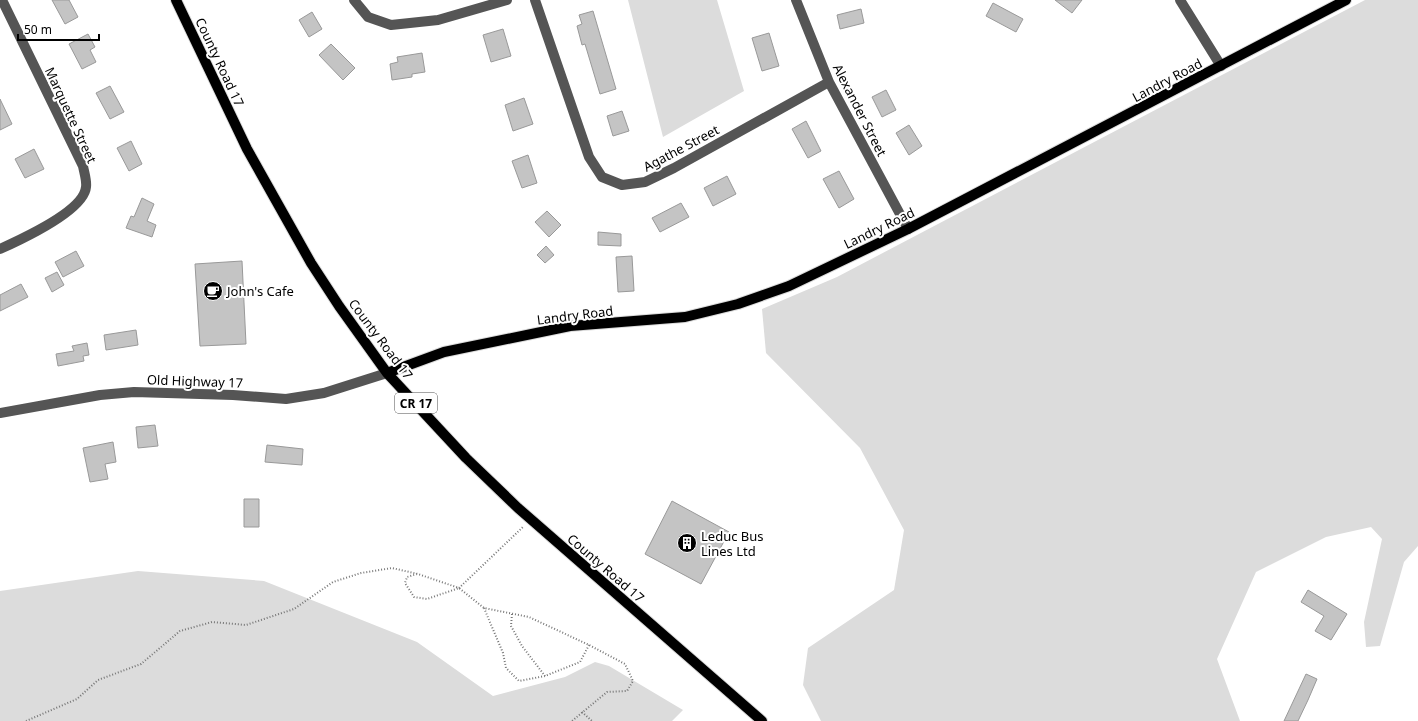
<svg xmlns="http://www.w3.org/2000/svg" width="1418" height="721" font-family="'Noto Sans',sans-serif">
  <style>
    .green { fill: #dcdcdc }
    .building { fill: #c4c4c4; stroke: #999 }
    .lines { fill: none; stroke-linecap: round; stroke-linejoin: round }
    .major-casing { stroke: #dbdbdb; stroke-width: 12 }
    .path { stroke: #777; stroke-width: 2; stroke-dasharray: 1 2; stroke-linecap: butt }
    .minor { stroke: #555; stroke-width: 10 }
    .major { stroke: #000; stroke-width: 10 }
    .labels { text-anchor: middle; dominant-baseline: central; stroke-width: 4; stroke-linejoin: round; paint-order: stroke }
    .shield { fill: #fff; stroke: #4c4c4c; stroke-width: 1 }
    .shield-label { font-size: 12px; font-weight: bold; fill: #000 }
    .street-label { font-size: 13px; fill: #000; stroke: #fff }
    .poi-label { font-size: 13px; fill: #000; stroke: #fff; text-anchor: start }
  </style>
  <rect width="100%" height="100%" fill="#fff"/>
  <path class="green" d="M628 0H717L744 91 663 137Z
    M1365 0H1418V546L1404 562 1380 646 1366 647 1364 622 1382 539 1371 527 1326 537 1256 572 1217 659 1240 721H821L803 685 808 648 894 590 904 530 860 448 766 353 762 309 837 277Z
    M138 571 264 581 417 642 493 696 565 677 595 662 609 666 683 710 672 721H0V591Z"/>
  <path class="building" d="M52 0H69L78 17 65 24Z
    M1055 0H1082L1072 13Z
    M993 3 1023 19 1016 32 986 16Z
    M861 9 864 23 840 29 837 15Z
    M593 11 616 89 600 94 585 44 582 45 577 26 582 24 579 15Z
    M312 12 322 29 309 37 299 20Z
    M503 29 511 56 491 62 483 35Z
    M769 33 779 66 762 71 752 38Z
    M88 34 95 47 90 50 96 62 82 69 69 44Z
    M331 44 355 68 343 80 319 55Z
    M422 53 425 72 412 74V77L392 80 390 64 398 62 397 57Z
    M110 86 124 112 110 119 96 93Z
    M886 90 896 110 882 117 872 97Z
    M524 98 533 124 513 131 505 105Z
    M0 99 12 124 0 130Z
    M622 111 629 131 613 136 607 116Z
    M806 121 821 151 808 158 792 129Z
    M909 125 922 146 909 155 896 133Z
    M131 141 142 164 129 171 117 148Z
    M34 149 44 169 25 178 15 159Z
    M528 155 537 183 522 188 512 161Z
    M839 171 854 199 839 208 823 179Z
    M727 176 736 194 713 206 704 188Z
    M142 198 154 204 147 221 156 225 152 237 126 228 131 216 134 217Z
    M681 203 689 217 660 232 652 218Z
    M547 211 561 225 549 237 535 222Z
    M598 232 621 234V246L598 245Z
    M546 246 554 255 545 263 537 255Z
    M76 251 84 266 63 277 55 262Z
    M632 256 634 291 618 292 616 257Z
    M242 261 246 344 200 346 195 264Z
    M57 272 64 285 52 292 45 278Z
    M21 284 28 297 0 311V295Z
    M136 330 138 345 106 350 104 335Z
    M87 343 89 355 83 356 84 361 58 366 56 354 74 351 72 346Z
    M155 425 158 446 138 448 136 427Z
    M113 442 116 462 105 464 108 479 90 482 83 448Z
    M267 445 303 449 302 465 265 462Z
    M244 499H259V527H244Z
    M672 501 729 532 701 584 645 554Z
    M1308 590 1347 614 1331 640 1315 631 1324 616 1301 602Z
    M1306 674 1317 679 1308 700 1298 721H1284Z"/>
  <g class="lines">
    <g class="major-casing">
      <path id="major" d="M176 0 247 149 311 263 339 306 387 373 466 458 518 508 762 721
        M387 373 444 352 570 326 685 317 738 304 789 286 908 229 1346 0"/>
    </g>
    <path class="path" d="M417 574 407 577 405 583 414 597 427 599 459 588 484 608 529 617 589 645 625 664 633 681 627 691 607 692 572 721
      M484 608 503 653 506 668 519 681 545 676 580 662 589 645
      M512 614 511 626 522 646 545 676
      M582 712 592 721
      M26 721 77 699 98 680 141 664 180 631 212 622 246 625 294 609 333 582 361 573 392 568 418 574 459 588 524 526"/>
    <path class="minor" d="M354 0 368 17 391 25 438 20 507 0
      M535 0 589 157 602 177 622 185 645 182 674 168 829 82
      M796 0 829 82 908 229
      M1180 0 1221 66
      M0 249C20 240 84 211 86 187 87 181 84 172 83 166L2 0
      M0 413 100 395 134 392 233 395 286 399 324 393 387 373"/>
    <use href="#major" class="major"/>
  </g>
  <defs>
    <g id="cafe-disc" transform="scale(1)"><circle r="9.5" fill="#000" stroke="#fff"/><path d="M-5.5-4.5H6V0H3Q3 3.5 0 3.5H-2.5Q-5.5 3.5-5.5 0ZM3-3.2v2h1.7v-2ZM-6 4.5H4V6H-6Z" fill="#fff"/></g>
    <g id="building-disc" transform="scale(1)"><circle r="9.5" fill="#000" stroke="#fff"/><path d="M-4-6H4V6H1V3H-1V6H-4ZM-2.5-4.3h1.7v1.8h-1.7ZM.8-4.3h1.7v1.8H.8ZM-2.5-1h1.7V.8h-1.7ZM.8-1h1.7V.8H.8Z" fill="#fff"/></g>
  </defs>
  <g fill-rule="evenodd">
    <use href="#cafe-disc" x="213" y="291"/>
    <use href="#building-disc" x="687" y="543"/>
  </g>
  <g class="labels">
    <rect class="shield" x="395" y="393" width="42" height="20" rx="3"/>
    <g class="shield-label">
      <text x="416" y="403">CR 17</text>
    </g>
    <g class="street-label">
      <text transform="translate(220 62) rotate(65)">County Road 17</text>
      <text transform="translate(1167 80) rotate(-28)">Landry Road</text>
      <text transform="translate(860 110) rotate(63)">Alexander Street</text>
      <text transform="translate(71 115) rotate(65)">Marquette Street</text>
      <text transform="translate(681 148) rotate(-28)">Agathe Street</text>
      <text transform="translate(879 228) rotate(-26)">Landry Road</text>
      <text transform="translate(575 315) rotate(-7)">Landry Road</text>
      <text transform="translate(381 339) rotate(53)">County Road 17</text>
      <text transform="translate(195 381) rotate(2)">Old Highway 17</text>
      <text transform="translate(606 568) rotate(41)">County Road 17</text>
    </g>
    <g class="poi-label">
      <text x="227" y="291">John's Cafe</text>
      <text x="701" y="536">Leduc Bus<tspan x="701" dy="15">Lines Ltd</tspan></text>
    </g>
  </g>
  <path d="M18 34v6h81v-6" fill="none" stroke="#000000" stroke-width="2"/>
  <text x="24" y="34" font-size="12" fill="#000000" stroke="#ffffff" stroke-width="3" paint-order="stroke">50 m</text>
</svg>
